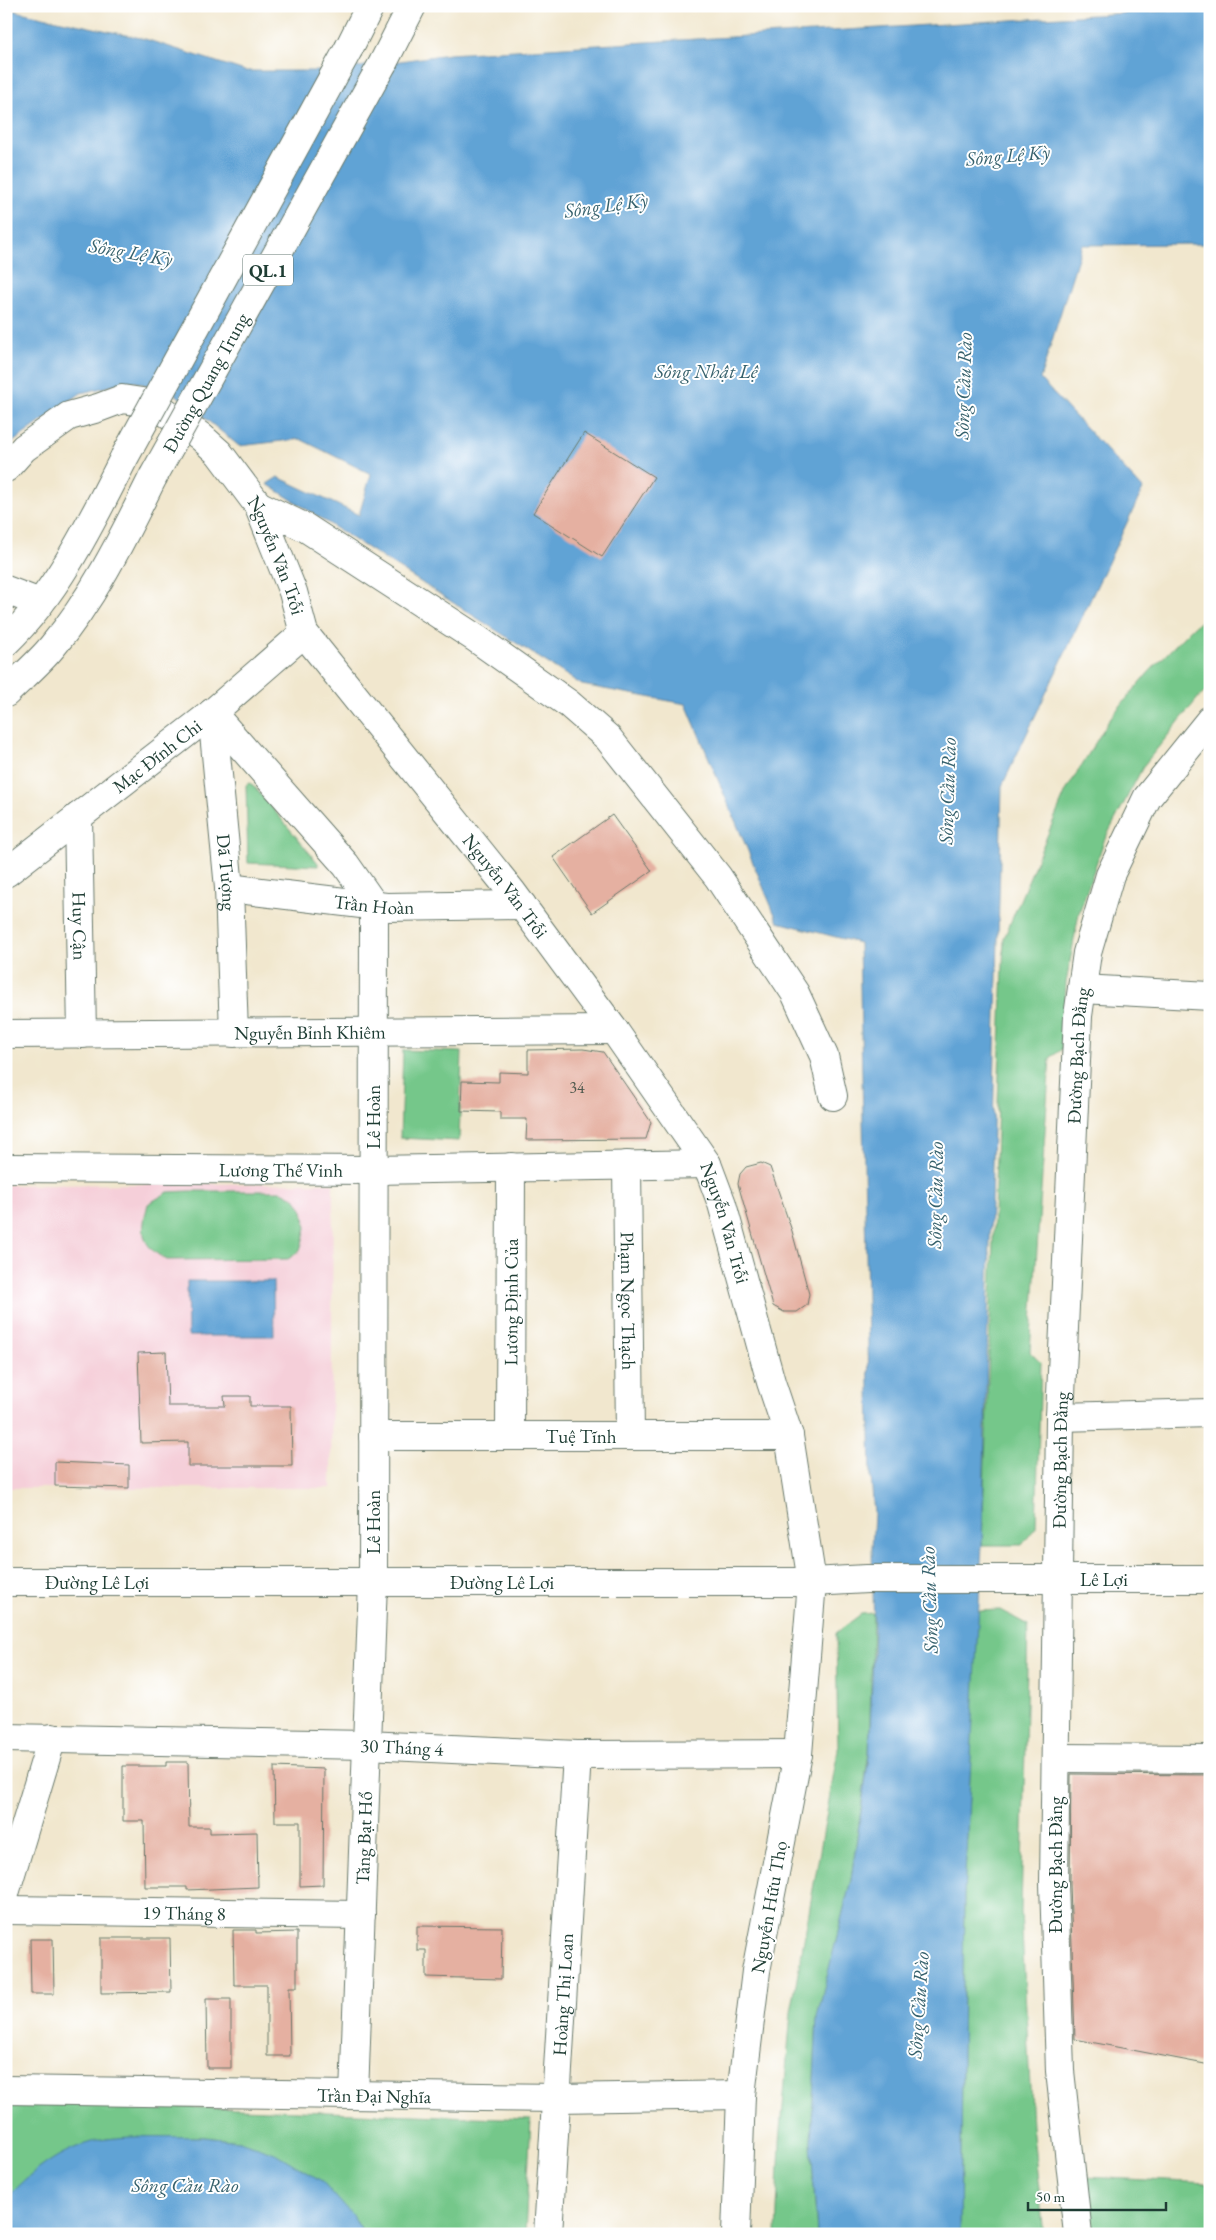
<svg xmlns="http://www.w3.org/2000/svg" width="1216" height="2240" font-family="'EB Garamond',serif">
  <style>
    .built { fill: #f5cfd9 }
    .green { fill: #75c78a; stroke: #4a825f }
    .water { fill: #61a3d5; stroke: #407084 }
    .building { fill: #e5b0a1 }
    .lines { fill: none; stroke-linecap: round; stroke-linejoin: round }
    .minor-casing { stroke: #68786a; stroke-width: 30 }
    .major-casing { stroke: #68786a; stroke-width: 30 }
    .minor { stroke: #fff; stroke-width: 28 }
    .major { stroke: #fff; stroke-width: 28 }
    .major-bridge-casing { stroke: #68786a; stroke-width: 30; stroke-linecap: butt }
    .major-bridge { stroke: #fff; stroke-width: 28 }
    .labels { text-anchor: middle; dominant-baseline: central; stroke-width: 4; stroke-linejoin: round; paint-order: stroke }
    .number-label { font-size: 16px; fill: #505a4f }
    .shield { fill: #fff; stroke: #627771; stroke-width: 1 }
    .shield-label { font-size: 18px; font-weight: bold; fill: #1f3d34 }
    .street-label { font-size: 19px; fill: #1f3d34; stroke: #fff }
    .water-label { font-size: 20px; font-style: italic; fill: #36616c; stroke: #fff }
  </style>
  <rect width="100%" height="100%" fill="#fff"/>
  <filter id="ink" filterUnits="userSpaceOnUse"><feTurbulence type="fractalNoise" baseFrequency=".02" numOctaves="2"/><feDisplacementMap in="SourceGraphic" scale="10" xChannelSelector="R" yChannelSelector="G"/><feConvolveMatrix kernelMatrix="1 2 1 2 8 2 1 2 1" color-interpolation-filters="sRGB"/></filter>
  <filter id="wash" filterUnits="userSpaceOnUse"><feTurbulence type="fractalNoise" baseFrequency=".0096" numOctaves="4" result="noise"/><feDisplacementMap in="SourceGraphic" scale="20" xChannelSelector="R" yChannelSelector="G"/><feGaussianBlur stdDeviation="1.12" result="paint"/><feColorMatrix in="noise" values="0 0 0 0 0 0 0 0 0 0 0 0 0 0 0 0 0 1.4 0 .05"/><feComposite in="paint" operator="in"/></filter>
  <g filter="url(#wash)">
    <rect width="100%" height="100%" fill="#f1e7ce"/>
    <path class="built" d="M333 1183 331 1488H6V1185Z"/>
    <path class="green" d="M1210 614V688L1198 698 1144 765 1104 841 1079 913 1066 983 1062 1049 1050 1058 1030 1352 1041 1363 1036 1527 1022 1545H982L1004 938 1066 791 1111 717 1149 672 1193 627Z
      M249 783 253 785 318 863V866L248 863 246 785Z
      M403 1050 462 1052 459 1141 400 1138Z
      M189 1191H280L296 1199 303 1211 306 1228 300 1251 288 1259 167 1260C139 1245 141 1231 148 1204L168 1192Z
      M1000 1610 1028 1625 1021 1912 1032 2126 1044 2234H960L964 1895 978 1611Z
      M873 1613 869 1751 851 1880 817 2017 811 2142 817 2234H776L780 2142 791 2012 838 1750 836 1633 861 1614Z
      M6 2101 531 2119 525 2234H364L352 2215 239 2141 204 2137 106 2139 40 2168 6 2199Z
      M1085 2177 1210 2183V2234H1091Z"/>
    <path class="water" d="M1210 8V244L1082 245 1040 379 1143 489 1002 786 982 1545 964 1895 960 2234H817L811 2142 817 2017 851 1880 869 1756 874 1630 872 1549 874 1513 871 1477 859 943 778 922 686 704 582 685 267 484 278 477 359 515 371 474 300 439 239 446 174 393 132 381 81 393 6 447V9L145 39 245 71H330L449 54Z
      M187 1281H273L274 1336H188Z
      M204 2137 239 2141 275 2153 322 2181 352 2215 364 2234H6V2199C33 2170 67 2144 107 2139 138 2135 172 2137 204 2137Z"/>
    <g id="blocks">
      <path class="building" d="M584 433 654 477 602 557 533 513Z
        M612 815 652 871 592 913 553 857Z
        M583 1049 603 1052 651 1122 646 1139 526 1140 527 1119H500V1112L461 1111 462 1081 499 1082V1072L528 1073V1050Z
        M761 1163 770 1167 792 1231 809 1294 807 1305 797 1312H784L773 1306 738 1184 740 1174 746 1167Z
        M166 1352 168 1406H225L224 1396H250V1406H291L292 1466H188V1442L141 1443 138 1353Z
        M55 1462 129 1465V1488L55 1486Z
        M166 1762H188L189 1827H210V1833L257 1832 258 1887 187 1890V1887H145L144 1821H123V1766H166Z
        M274 1767 324 1769 323 1885 300 1886V1822H275Z
        M1071 1774 1210 1775V2065L1075 2039 1070 1883Z
        M417 1926 502 1927 501 1979 426 1977V1950H417Z
        M233 1930H256V1933L297 1932V1987H289L290 2056H267V1985H234Z
        M101 1938H170L171 1992 101 1993Z
        M30 1939H53L54 1994H31Z
        M206 1999H231V2068H207Z"/>
    </g>
  </g>
  <g filter="url(#ink)">
    <use href="#blocks" fill-opacity="0" stroke="#68786a" stroke-width="1"/>
    <g class="lines">
      <g class="minor-casing">
        <g id="minor">
          <path id="s1" d="M6 468 24 448 69 416 98 408 122 399 142 402 160 408 200 436 219 453 258 505 293 592 304 633 512 892 614 1030 707 1164 722 1204 771 1382 789 1436 812 1582 798 1754 756 1971 741 2095 736 2234"/>
          <path d="M258 505 306 528 477 639 569 704 608 738 718 877 795 993 824 1056 833 1096"/>
          <path d="M212 713 346 865 374 905 373 1582 354 2095"/>
          <path id="s2" d="M212 713 229 888 234 1033"/>
          <path id="s3" d="M78 817 82 1034"/>
          <path id="s4" d="M6 873 212 713 304 633"/>
          <path id="s5" d="M229 888 386 907 522 905"/>
          <path d="M1082 989 1210 996"/>
          <path id="s6" d="M6 1034 614 1030"/>
          <path id="s7" d="M627 1165 630 1436"/>
          <path id="s8" d="M6 1168 374 1170 707 1164"/>
          <path d="M1060 1417 1210 1413"/>
          <path id="s9" d="M373 1436H789"/>
          <path id="s10" d="M510 1436 511 1167"/>
          <path id="s11" d="M6 1738 367 1745 577 1755 798 1754"/>
          <path d="M1056 1758 1210 1759"/>
          <path d="M6 1890 52 1738"/>
          <path id="s12" d="M6 1910 361 1915"/>
          <path id="s13" d="M6 2090 557 2098 741 2095"/>
          <path id="s14" d="M548 2234 577 1755"/>
          <path id="s15" d="M1078 2234 1060 2071 1054 1883 1060 1417 1078 1016 1087 953 1110 875 1147 798 1210 720"/>
        </g>
      </g>
      <g class="major-casing">
        <g id="major">
          <path d="M349 48 370 6"/>
          <path d="M383 63 412 6"/>
          <path d="M6 590 40 603"/>
          <path d="M6 642C58 592 92 521 124 458"/>
          <path d="M6 693C21 678 39 663 52 647 95 596 124 535 153 477"/>
          <path id="s16" d="M6 1582H812L867 1579H1210"/>
        </g>
      </g>
      <use href="#minor" class="minor"/>
      <use href="#major" class="major"/>
      <g class="major-bridge-casing">
        <g id="major-bridge">
          <path d="M124 458 349 48"/>
          <path id="s17" d="M153 477 383 63"/>
        </g>
      </g>
      <use href="#major-bridge" class="major-bridge"/>
    </g>
  </g>
  <g class="labels">
    <g class="number-label">
      <text x="577" y="1087">34</text>
    </g>
    <rect class="shield" x="243" y="254.5" width="50" height="31" rx="4"/>
    <g class="shield-label">
      <text x="268" y="270">QL.1</text>
    </g>
    <g class="street-label">
      <text stroke="none"><textPath href="#s17" startOffset="108">Đường Quang Trung</textPath></text>
      <text stroke="none"><textPath href="#s1" startOffset="370">Nguyễn Văn Trỗi</textPath></text>
      <text stroke="none"><textPath href="#s4" startOffset="191">Mạc Đĩnh Chi</textPath></text>
      <text stroke="none"><textPath href="#s2" startOffset="160">Dã Tượng</textPath></text>
      <text stroke="none"><textPath href="#s1" startOffset="776">Nguyễn Văn Trỗi</textPath></text>
      <text stroke="none"><textPath href="#s5" startOffset="146">Trần Hoàn</textPath></text>
      <text stroke="none"><textPath href="#s3" startOffset="109">Huy Cận</textPath></text>
      <text stroke="none"><textPath href="#s6" startOffset="304">Nguyễn Bỉnh Khiêm</textPath></text>
      <text stroke="none"><textPath href="#s15" startOffset="1180">Đường Bạch Đằng</textPath></text>
      <text transform="translate(373 1117) rotate(-90)">Lê Hoàn</text>
      <text stroke="none"><textPath href="#s8" startOffset="275">Lương Thế Vinh</textPath></text>
      <text stroke="none"><textPath href="#s1" startOffset="1181">Nguyễn Văn Trỗi</textPath></text>
      <text stroke="none"><textPath href="#s7" startOffset="136">Phạm Ngọc Thạch</textPath></text>
      <text stroke="none"><textPath href="#s10" startOffset="134">Lương Định Của</textPath></text>
      <text stroke="none"><textPath href="#s9" startOffset="208">Tuệ Tĩnh</textPath></text>
      <text stroke="none"><textPath href="#s15" startOffset="775">Đường Bạch Đằng</textPath></text>
      <text transform="translate(373 1522) rotate(-90)">Lê Hoàn</text>
      <text stroke="none"><textPath href="#s16" startOffset="1098">Lê Lợi</textPath></text>
      <text stroke="none"><textPath href="#s16" startOffset="91">Đường Lê Lợi</textPath></text>
      <text stroke="none"><textPath href="#s16" startOffset="496">Đường Lê Lợi</textPath></text>
      <text stroke="none"><textPath href="#s11" startOffset="396">30 Tháng 4</textPath></text>
      <text transform="translate(364 1838) rotate(-88)">Tăng Bạt Hổ</text>
      <text transform="translate(1055 1865) rotate(-90)">Đường Bạch Đằng</text>
      <text transform="translate(769 1907) rotate(-80)">Nguyễn Hữu Thọ</text>
      <text stroke="none"><textPath href="#s12" startOffset="178">19 Tháng 8</textPath></text>
      <text stroke="none"><textPath href="#s14" startOffset="240">Hoàng Thị Loan</textPath></text>
      <text stroke="none"><textPath href="#s13" startOffset="368">Trần Đại Nghĩa</textPath></text>
    </g>
    <g class="water-label">
      <text transform="translate(1008 155) rotate(-5)">Sông Lệ Kỳ</text>
      <text transform="translate(606 205) rotate(-8)">Sông Lệ Kỳ</text>
      <text transform="translate(131 252) rotate(10)">Sông Lệ Kỳ</text>
      <text x="706" y="371">Sông Nhật Lệ</text>
      <text transform="translate(963 386) rotate(-88)">Sông Cầu Rào</text>
      <text transform="translate(947 791) rotate(-88)">Sông Cầu Rào</text>
      <text transform="translate(935 1195) rotate(-89)">Sông Cầu Rào</text>
      <text transform="translate(929 1600) rotate(-92)">Sông Cầu Rào</text>
      <text transform="translate(918 2005) rotate(-86)">Sông Cầu Rào</text>
      <text x="185" y="2185">Sông Cầu Rào</text>
    </g>
  </g>
  <rect width="1216" height="2240" fill="none" stroke="#fff" stroke-width="25"/>
  <path d="M1028 2202v8h138v-8" fill="none" stroke="#1f3d34" stroke-width="2.5"/>
  <text x="1036" y="2202" font-size="15" fill="#1f3d34" stroke="#ffffff" stroke-width="4" paint-order="stroke">50 m</text>
</svg>
